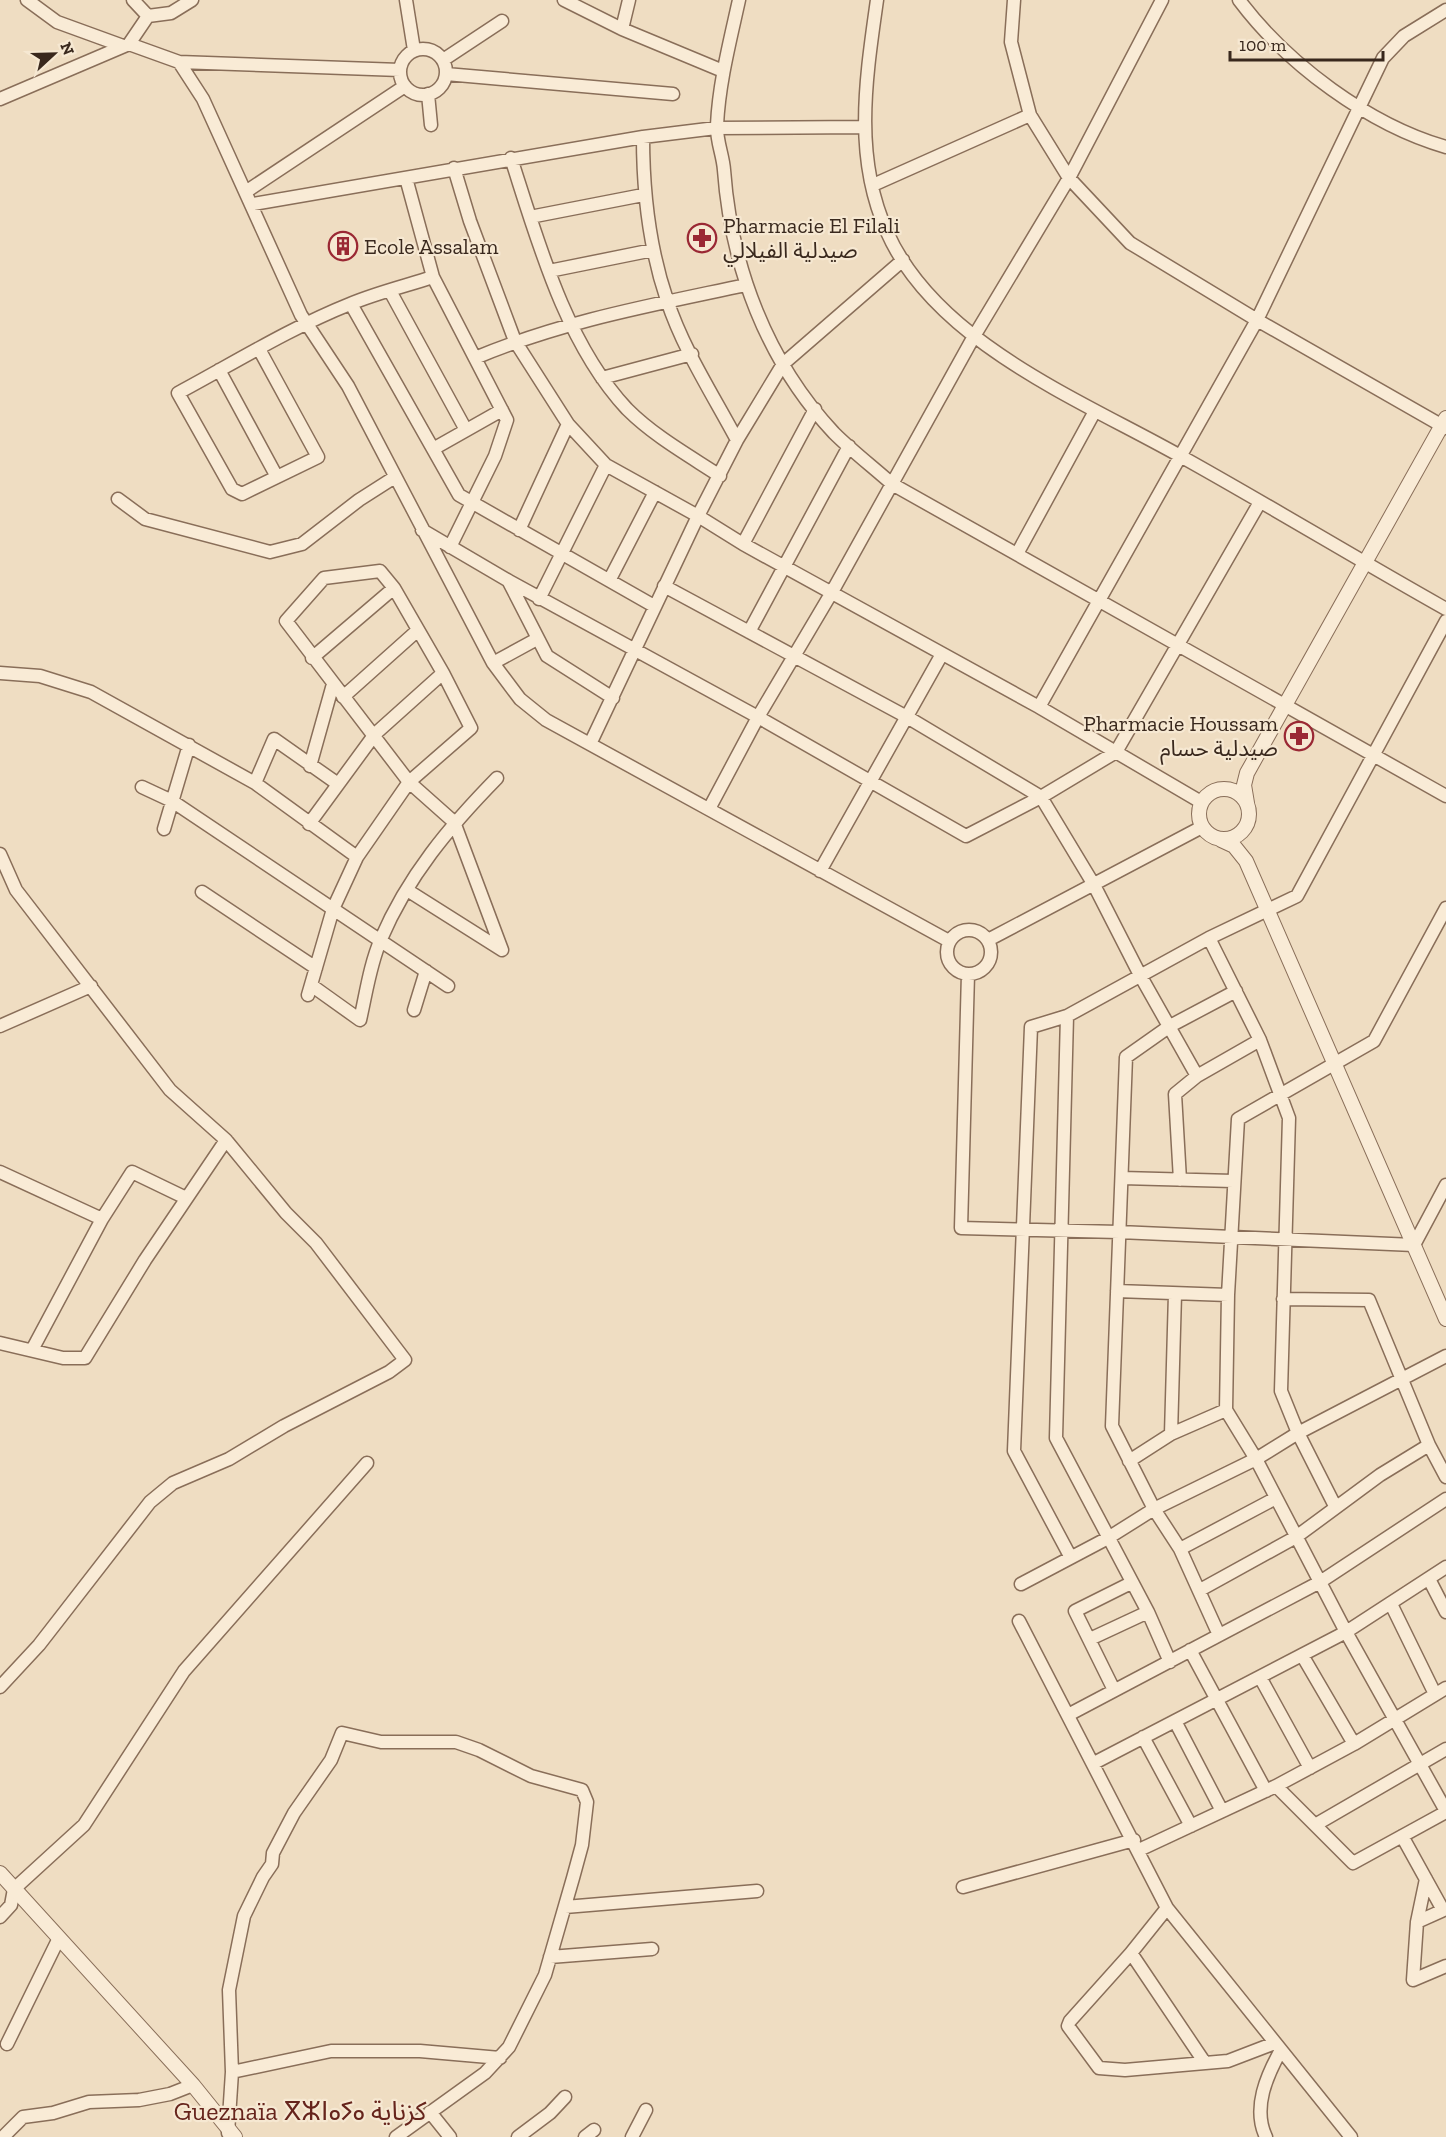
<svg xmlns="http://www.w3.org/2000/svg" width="1446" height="2137" font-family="'Zilla Slab','Noto Sans Arabic','Noto Sans Tifinagh',serif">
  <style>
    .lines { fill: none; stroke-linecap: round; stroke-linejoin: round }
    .minor-casing { stroke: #896e59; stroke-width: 15 }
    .tertiary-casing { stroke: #896e59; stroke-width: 16 }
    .minor { stroke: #f9ebd6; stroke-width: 12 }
    .tertiary { stroke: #f9ebd6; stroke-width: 14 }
    .labels { text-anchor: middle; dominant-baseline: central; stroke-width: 4.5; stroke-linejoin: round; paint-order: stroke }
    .poi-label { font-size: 22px; fill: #39281d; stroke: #f6e8d2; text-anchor: start }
    .quarter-label { font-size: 26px; fill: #66241c; stroke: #f6e8d2 }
  </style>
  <rect width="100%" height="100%" fill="#efddc2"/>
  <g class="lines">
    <g class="minor-casing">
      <path id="minor" d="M27 0 57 22 123 46
        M406 0 414 50
        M564 0 622 29 723 71
        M739 0C730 41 719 83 717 125 716 140 723 155 724 170 731 266 767 362 834 433 852 451 873 467 892 484L1446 796
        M877 0C866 78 853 157 887 232 936 343 1081 400 1182 457 1270 506 1357 559 1446 609
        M1014 0 1011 42 1030 115 1069 178 1130 243 1257 320 1446 428
        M1239 0C1287 64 1369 125 1446 147
        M148 16 171 13 192 0
        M622 29 629 0
        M129 44 148 16 133 0
        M400 72a23 23 0 1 1 46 0a23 23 0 1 1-46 0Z
        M443 60 502 21
        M179 62 203 99 301 315 348 386 493 663 520 699 546 720 949 941
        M446 74 673 94
        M428 94 431 125
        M0 99 129 44 179 62 400 70
        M643 137C643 193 649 247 667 300 683 349 713 395 737 440
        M511 158C538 242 566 344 627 409 654 436 688 455 720 476
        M454 168 470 221 515 341 568 424
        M406 178 433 277 507 420 495 456 450 547
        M873 185 1030 115
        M247 191 405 86
        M253 204 643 137 716 128 865 127
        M530 217 643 195
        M549 271 653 250
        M390 291 466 430
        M351 304 459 495 654 606
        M259 349 318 457 242 494 232 489 178 393C234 363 290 328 350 304 376 293 405 286 433 277
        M475 358C563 321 653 305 746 285
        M219 370 277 477
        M602 378 692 354
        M433 449 502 410
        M118 499 145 519 270 552 302 544 359 500 395 477
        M422 530 509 581 758 717 966 836 1041 797 1116 752 1260 502
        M519 530 568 424 606 465 698 516 743 544 1039 707 1201 802
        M743 544 815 409
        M1017 554 1095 411
        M610 579 655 492
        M509 582 547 656 613 698
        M664 586 907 717 1041 797 1094 885 1140 975 1197 1076
        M394 588 380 571 324 578 286 621 409 782 454 822 502 950
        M539 599 606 465
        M749 632 849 446
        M493 663 537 639
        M0 673 40 676 91 692 255 783 357 857
        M343 697 418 630
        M1039 707 1257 320 1383 58 1404 36 1446 10
        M591 742 698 516 737 440 783 364 903 260
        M310 766 333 684
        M255 783 274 739 338 784
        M142 787 172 801 448 986
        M709 809 758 717 832 592 973 338 1069 178 1162 0
        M309 824 375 734 443 673
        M164 829 189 745
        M0 854 16 890 170 1090 226 1140 286 1213 316 1243 405 1360 389 1372 284 1426 229 1459 173 1483 150 1502 39 1645 0 1687
        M820 871 942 654
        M407 890 502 950
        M202 892 316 968
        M1446 908 1374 1041 1238 1119 1228 1295 1226 1410 1256 1459 1346 1632 1446 1811
        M947 952a22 22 0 1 1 44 0a22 22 0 1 1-44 0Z
        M1209 938 1260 1040 1289 1118 1281 1391 1298 1433 1335 1506
        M988 940 1202 827
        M968 974 961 1228 1119 1232 1414 1245 1446 1185
        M311 985 360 1020C366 994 370 964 381 939 408 876 449 827 497 778
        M308 995 333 909 357 857 409 782 471 728 443 673 394 588 312 658
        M414 1010 426 971
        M1067 1016 1031 1027 1014 1451 1070 1556
        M0 1026 91 986
        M0 1172 102 1219
        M1122 1178 1233 1181
        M1180 1180 1175 1094 1197 1076 1260 1040
        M1117 1291 1228 1295
        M1283 1299 1369 1300 1429 1445
        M0 1343 63 1358H85L145 1260 226 1140
        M32 1350 102 1219 132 1172 186 1198
        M1171 1434 1175 1294
        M1129 1461 1171 1434 1226 1410
        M1180 1549 1276 1498
        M1429 1579 1446 1612
        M1021 1584 1108 1538 1154 1509 1256 1459 1298 1433 1446 1356
        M1200 1590 1296 1537 1380 1475 1429 1445 1446 1477
        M1391 1604 1435 1694
        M1019 1621 1167 1908 1351 2137
        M1219 1635 1180 1549 1154 1509 1112 1426 1126 1057 1170 1026 1236 991
        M1090 1639 1148 1612
        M1190 1650 1266 1791
        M1302 1655 1354 1744
        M1170 1662 1148 1612 1056 1438 1067 1016 1209 938 1297 896 1446 621
        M1260 1677 1310 1768
        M1114 1690 1075 1611 1131 1583
        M1068 1715 1320 1582 1446 1499
        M1175 1721 1222 1811
        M1143 1737 1191 1826
        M1094 1763 1346 1632 1446 1567
        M1276 1786 1353 1863 1446 1812
        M1315 1825 1446 1749
        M1402 1836 1443 1910
        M1139 1850 1276 1786 1354 1744 1446 1688
        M1426 1879 1417 1922 1413 1980 1446 1966
        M963 1887 1134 1840
        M565 1907 757 1891
        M1167 1908 1131 1953 1205 2063
        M0 1917 11 1905 14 1889 84 1825 184 1671 367 1463
        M1417 1922 1446 1909
        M1131 1953 1070 2021 1068 2026 1099 2068 1125 2070 1228 2061 1275 2043
        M550 1957 652 1949
        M7 2044 59 1938
        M232 2072 331 2051H420L500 2058
        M430 2112 450 2137
        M228 2133 232 2072 229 1990 244 1916 263 1877 272 1864 273 1853 294 1813 331 1760 342 1733 381 1742H456L479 1750 531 1776 582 1790 587 1802 582 1845 573 1878 545 1975 509 2047 485 2073 396 2137
        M3 2137 23 2117 53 2113 89 2102 139 2100 170 2094 193 2085
        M518 2137 550 2113 565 2097
        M585 2137 594 2130
        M632 2137 646 2110
        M1266 2137C1252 2108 1267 2075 1281 2050"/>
    </g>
    <g class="tertiary-casing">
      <path id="tertiary" d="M1199 814a25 25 0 1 1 50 0a25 25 0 1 1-50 0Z
        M1247 803 1244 785 1247 773 1446 418
        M1221 840 1234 846 1246 861 1446 1319
        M0 1873 193 2085 235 2137"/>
    </g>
    <use href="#minor" class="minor"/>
    <use href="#tertiary" class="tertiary"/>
  </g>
  <defs>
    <g id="pharmacy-ring" transform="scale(1.5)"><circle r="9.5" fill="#f6e8d2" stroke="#9a2834" stroke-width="1.5"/><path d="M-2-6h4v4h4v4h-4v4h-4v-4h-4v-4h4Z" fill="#9a2834"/></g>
    <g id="building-ring" transform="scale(1.5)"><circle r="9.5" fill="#f6e8d2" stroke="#9a2834" stroke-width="1.5"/><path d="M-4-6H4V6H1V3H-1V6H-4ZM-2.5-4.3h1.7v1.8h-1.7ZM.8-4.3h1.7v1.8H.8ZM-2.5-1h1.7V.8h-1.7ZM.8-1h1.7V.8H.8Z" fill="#9a2834"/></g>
  </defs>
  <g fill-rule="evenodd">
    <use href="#pharmacy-ring" x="702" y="238"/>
    <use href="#building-ring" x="343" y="246"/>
    <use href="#pharmacy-ring" x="1299" y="736"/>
  </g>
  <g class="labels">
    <g class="poi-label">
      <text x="723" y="225">Pharmacie El Filali<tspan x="723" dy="25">صيدلية الفيلالي</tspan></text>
      <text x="364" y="246">Ecole Assalam</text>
      <text x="1278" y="723" text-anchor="end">Pharmacie Houssam<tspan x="1278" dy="25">صيدلية حسام</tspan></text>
    </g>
    <g class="quarter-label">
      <text x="300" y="2111">Gueznaïa ⴳⵣⵏⴰⵢⴰ كزناية</text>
    </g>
  </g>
  <g transform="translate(54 54) rotate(68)" stroke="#f6e8d2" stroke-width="4.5" paint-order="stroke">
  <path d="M0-4.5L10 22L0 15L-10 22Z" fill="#39281d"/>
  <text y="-9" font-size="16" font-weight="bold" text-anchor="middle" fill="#39281d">N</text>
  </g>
  <path d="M1230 51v9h153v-9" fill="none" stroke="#39281d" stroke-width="3"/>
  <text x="1239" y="51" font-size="18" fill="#39281d" stroke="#f6e8d2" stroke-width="4.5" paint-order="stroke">100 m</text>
</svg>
